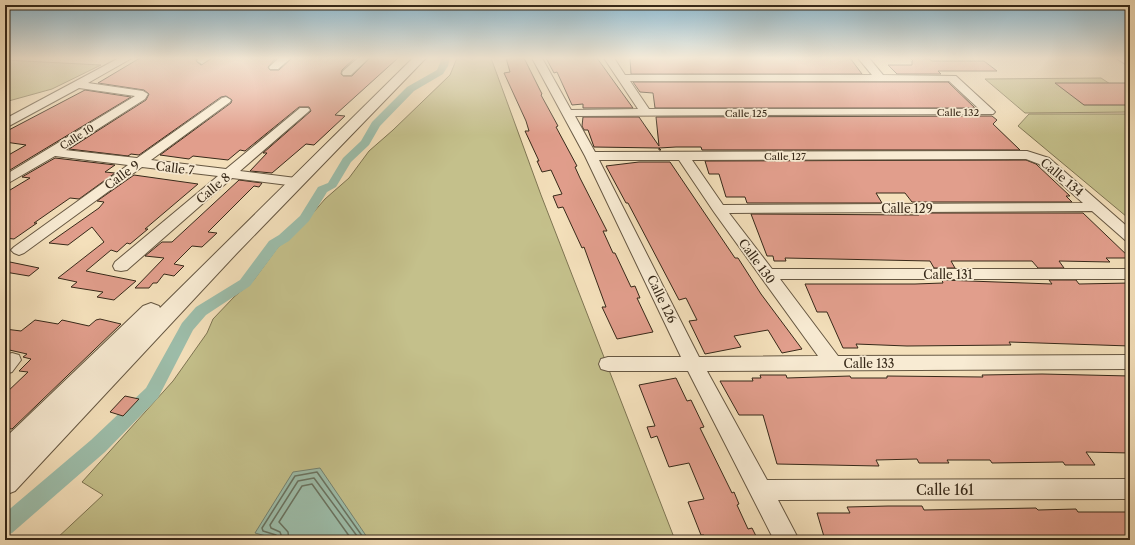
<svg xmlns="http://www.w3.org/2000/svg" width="1135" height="545" font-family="'Libre Caslon Text',serif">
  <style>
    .green { fill: #c4c08b; stroke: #7e7452 }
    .water { fill: #9dbeab; stroke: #748271 }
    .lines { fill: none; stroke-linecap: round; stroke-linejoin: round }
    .shore { stroke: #6a7462; stroke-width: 1.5 }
    .canal { fill: #9dbeab; fill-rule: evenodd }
    .building { fill: #e19e8c; stroke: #372919 }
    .minor-casing { stroke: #665742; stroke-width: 2 }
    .tertiary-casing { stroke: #665742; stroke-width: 2 }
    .minor { fill: #f8ebd3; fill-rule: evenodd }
    .tertiary { fill: #f8ebd3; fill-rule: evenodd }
    .labels { text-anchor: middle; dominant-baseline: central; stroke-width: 3.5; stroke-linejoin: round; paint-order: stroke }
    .far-street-label { font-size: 10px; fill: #372919; stroke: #f8ebd3 }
    .street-label { font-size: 12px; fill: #372919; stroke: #f8ebd3 }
    .near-street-label { font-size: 14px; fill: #372919; stroke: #f8ebd3 }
  </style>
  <rect width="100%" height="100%" fill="#f4e0bb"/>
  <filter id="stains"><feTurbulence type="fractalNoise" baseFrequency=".005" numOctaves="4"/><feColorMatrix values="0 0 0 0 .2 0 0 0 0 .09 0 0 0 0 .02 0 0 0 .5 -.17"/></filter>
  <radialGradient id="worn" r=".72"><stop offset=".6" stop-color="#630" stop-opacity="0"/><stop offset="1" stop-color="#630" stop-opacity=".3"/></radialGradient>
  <path class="green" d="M457 58H491L541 195 675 540H55L103 495 82 482 173 381 207 333 213 319 234 297 253 281 278 247 300 228 325 199 349 178 369 151 393 130 450 75Z
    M5 60 101 65 52 89 5 102Z
    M1101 78 1130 97V112L1025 113 985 79Z
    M1029 114H1130V217H1127L1018 126Z"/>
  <path class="water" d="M320 468 369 540H281L255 533 293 472Z"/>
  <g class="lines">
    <path class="shore" d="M278 540 276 535 263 531 262 528 295 476 317 472 365 540
      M283 540 280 532 271 528 270 525 298 481 314 478 360 540
      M289 540 288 532 279 522 302 486 312 484 352 540"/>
    <path class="canal" d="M442 58H450L448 66 443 74 414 91 380 126 369 145 351 162 336 187 327 192 309 221 289 241 279 247 250 286 206 315 193 330 158 398 105 452 12 533 5 536V513L91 440 146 388 182 323 196 307 240 280 269 241 279 235 300 216 318 187 328 183 343 158 361 141 372 122 407 87 437 70Z"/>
  </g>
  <path class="building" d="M140 58H197L196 61 201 65 212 58H276L268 67 270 70H279L292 58H355L342 70 341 74 343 76H352L370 58H398L335 115 345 116 314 145 306 144 272 173 250 171 267 153H263L311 111 309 107H299L245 151 240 150 228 160 193 156 189 159 160 155 231 103 232 100 226 96 221 97 139 155 131 154 128 156 69 149 146 100 149 94 144 90 98 83Z
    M506 58H524L542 94 541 95 558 126 556 127 577 166 575 167 580 178 607 231H603L613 253H615L631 287 635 286 640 298H637L653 332 617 339 602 307H606L584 247 582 248 563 207 558 208 553 196 562 194 551 170 542 172 537 161H539L525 131H529L526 121 504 73 510 72Z
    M546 58H597L633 108H583V104L572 105 557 72 554 73Z
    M630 58H850L862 74H631Z
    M910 58H928L932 61H984L997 71H938L941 74H897L888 65H912V61H913Z
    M633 82H948L975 108H655L653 93 640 92Z
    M1055 83H1130V105H1084Z
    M85 90 131 97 5 173V157L26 145 5 142V132Z
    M992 116 997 120 993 124 1020 150H702L701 147H676L659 148 661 150H659V148L594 147 588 130H584L582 126 583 117H639L659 146 656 117Z
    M55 158 115 165 105 172 115 173 79 199 70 198 34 223H37L14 239 5 238V193L30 178 22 177Z
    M1026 160 1036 164 1070 196H1066L1072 202H912L905 193H876L882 203H747L745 197H726L719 174H709L705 161Z
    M639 162H670L735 258H738L761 294 802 349 782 353 768 330 734 336 741 347 705 354 689 321 697 320 686 298 679 300 628 203H626L606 166Z
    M134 175 198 184 145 229H148L130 244 127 243 117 252 111 250 86 271 136 281 114 300 97 297 103 292 71 287 77 282 58 278 104 242 92 227 68 245 49 243 99 208 104 202 97 201Z
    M239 180 262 183 259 187 254 186 208 232 217 233 202 247 192 246 174 264 184 266 174 276 164 274 157 283H153L149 288H135L164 258 145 256 162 242H172Z
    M918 213H1083L1130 258H1106L1110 262 1059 261 1064 268H1038L1032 261H951L955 268H934L930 261 785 258 786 261H774L773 256H767L751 214 919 215Z
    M5 261 39 268 29 276 5 272Z
    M942 280 1052 284 1049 280H1076L1079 284 1130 283V346L1009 342 1011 345 907 346 856 344 858 348H843L827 312H817L805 284H915L943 283Z
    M100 319 121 324 12 429 5 428V394L28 372 19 371 31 359 23 357 27 354 5 349V329L21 331 35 320 58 324 62 320 89 326 96 320Z
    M1042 374 1130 376V453L1086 452 1095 465H1065L1063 462 992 463 990 460H947L949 463H919L917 459 876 460 879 466 777 464 763 415H739L720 381H753L752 378H761L760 375H786L787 378 850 376 851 378H887V376L983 377 982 375Z
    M676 378 687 401 691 400 704 427 700 428 732 493 734 492 739 504 737 505 748 529 752 528 758 540H706L704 535H701L688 502 704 499 689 463 669 467 657 436 651 438 647 427 655 426 639 385Z
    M125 396 139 399 123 416 110 412Z
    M888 506H922L924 510 1036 508 1038 510 1076 509 1078 512H1130V540H825L817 513H850L847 507Z"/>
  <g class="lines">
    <g class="minor-casing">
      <path id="minor" d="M119 58H132L88 83 143 91 148 94 145 99 65 150 137 158 222 98 226 97 231 100 230 102 151 160 226 169 300 108H308L310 110 308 112 240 171 296 178 301 179 303 182 301 185 296 186 232 178 127 270 121 271 115 270 113 266 115 262 218 176 142 167 24 253 19 255 14 253 11 250 14 247 128 165 55 156 5 185V175L135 96 79 88 9 126 5 127V119Z
        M199 58H211L202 64 197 61Z
        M279 58H291L278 69H270L269 67Z
        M358 58H369L351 75H343L342 73 343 71Z
        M532 58H542L571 110 638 109 604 58H614L625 75H872L858 58H869L883 75 956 76 993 110 995 112 993 114 575 116 595 152 1027 151 1049 158 1130 229V242L1125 240 1092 211 729 213 772 269H1130V279H780L838 356 1130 355V369L707 371 767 480 1130 479V499L778 500 799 540H774L688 371H608L601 369 599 364 601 359 608 357H681L585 156ZM630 81H949L979 109H649ZM1026 159 1039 164 1083 203 723 205 692 160ZM599 160H679L714 212 818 356 699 357Z
        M1116 58 1130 60V67Z
        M12 353 19 355 21 360 12 372 5 374V355Z"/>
    </g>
    <g class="tertiary-casing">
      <path id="tertiary" d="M413 58H426L237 253 15 491 5 495V438L143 306 151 303 159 306 160 308Z"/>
    </g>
    <use href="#minor" class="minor"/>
    <use href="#tertiary" class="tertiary"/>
  </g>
  <linearGradient id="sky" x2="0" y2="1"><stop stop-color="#8ab8d0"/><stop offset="0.43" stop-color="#faf1e0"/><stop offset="1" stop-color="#faf1e0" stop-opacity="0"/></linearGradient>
  <rect width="1135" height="135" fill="url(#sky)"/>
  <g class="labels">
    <g class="far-street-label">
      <text x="958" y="112">Calle 132</text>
      <text x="746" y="113">Calle 125</text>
      <text transform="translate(77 137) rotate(-32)">Calle 10</text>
      <text x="785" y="156">Calle 127</text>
    </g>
    <g class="street-label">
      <text transform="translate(175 168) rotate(7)">Calle 7</text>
      <text transform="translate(122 175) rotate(-36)">Calle 9</text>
      <text transform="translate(1062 177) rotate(40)">Calle 134</text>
      <text transform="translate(213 188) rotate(-40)">Calle 8</text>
      <text x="907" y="208">Calle 129</text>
      <text transform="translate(757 261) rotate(54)">Calle 130</text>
      <text x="948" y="274">Calle 131</text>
      <text transform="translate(662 299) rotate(64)">Calle 126</text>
      <text x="869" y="363">Calle 133</text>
    </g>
    <g class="near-street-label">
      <text x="945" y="490">Calle 161</text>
    </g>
  </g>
  <rect width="1135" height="545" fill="none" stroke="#f4e0bb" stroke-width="20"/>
  <rect x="6" y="6" width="1123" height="533" fill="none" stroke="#372919" stroke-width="2"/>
  <rect x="10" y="10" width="1115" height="525" fill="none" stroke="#372919"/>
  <rect width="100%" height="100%" filter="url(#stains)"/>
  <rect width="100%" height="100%" fill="url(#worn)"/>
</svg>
